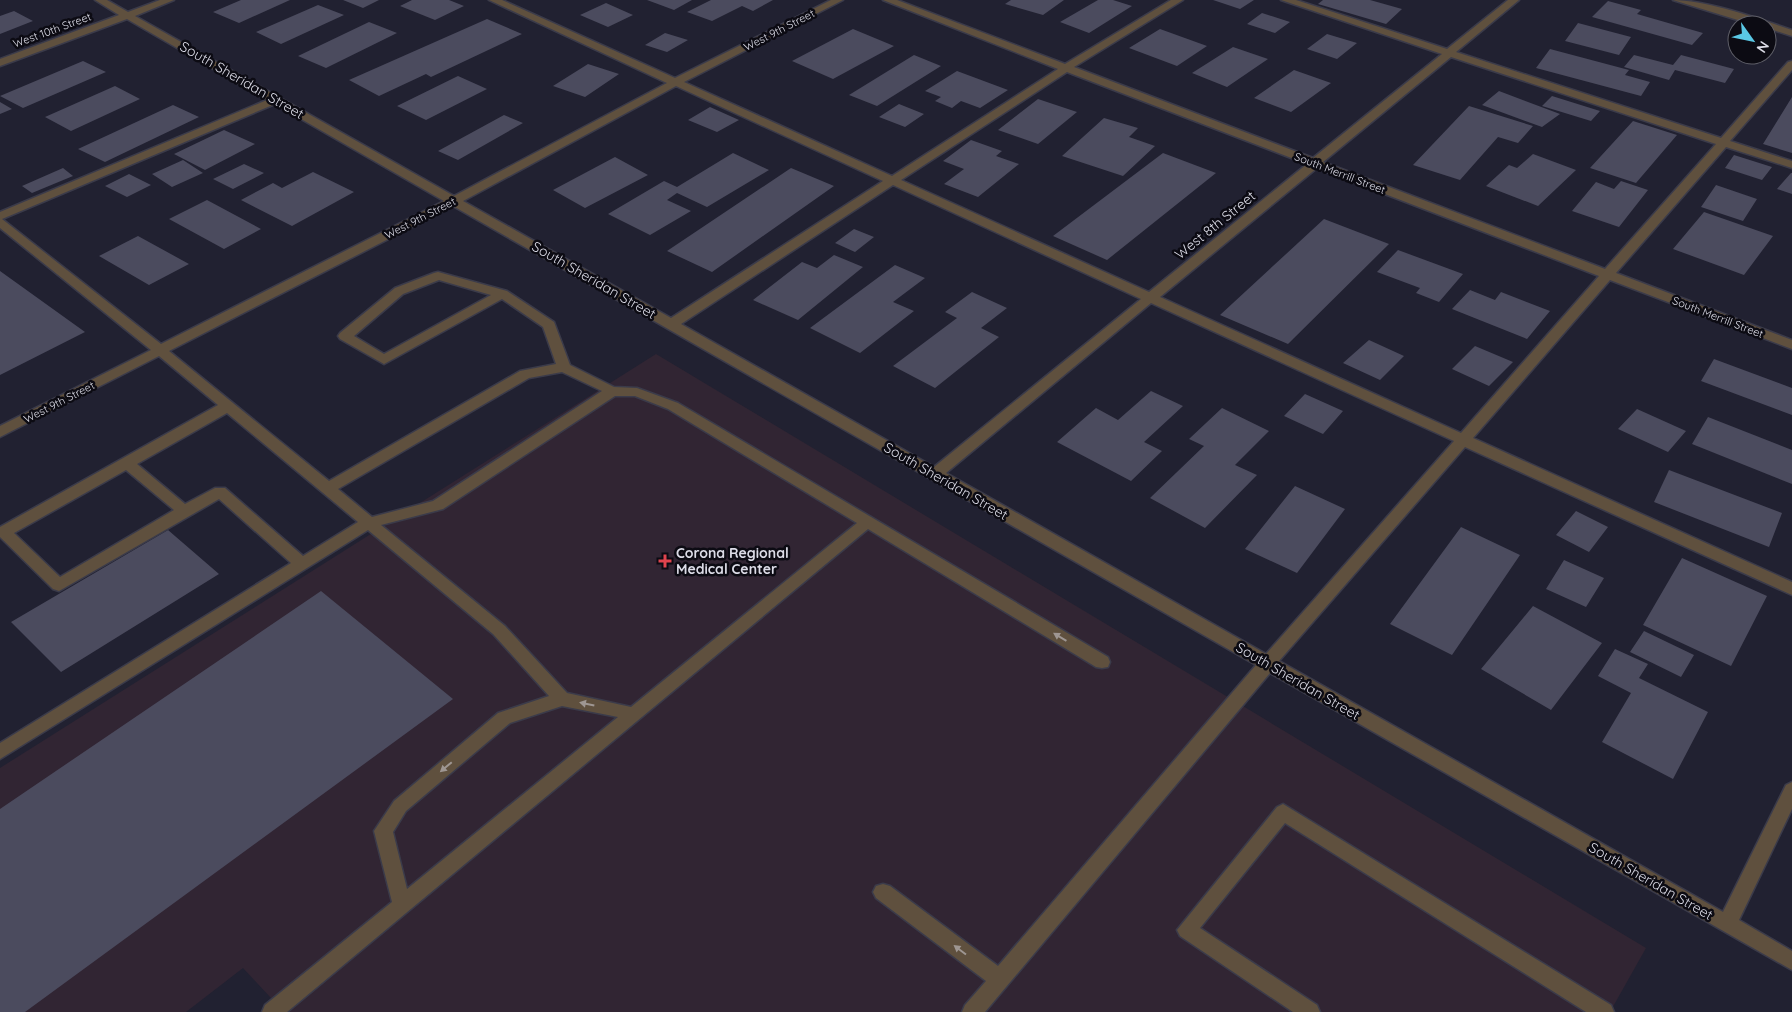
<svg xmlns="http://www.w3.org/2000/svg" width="1792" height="1012" font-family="Quicksand,sans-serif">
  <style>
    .medical { fill: #312533 }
    .building { fill: #4b4b5e }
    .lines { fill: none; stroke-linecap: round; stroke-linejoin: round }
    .minor-casing { stroke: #3b3b4a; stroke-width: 3 }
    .minor { fill: #5f503e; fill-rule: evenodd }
    .oneway { fill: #9e9692 }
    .health-dot { fill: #e0444e; stroke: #0c0b13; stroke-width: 2 }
    .labels { text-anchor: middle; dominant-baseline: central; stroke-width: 5; stroke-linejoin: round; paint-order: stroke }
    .far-street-label { font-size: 11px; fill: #dcdce7; stroke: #0c0b13 }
    .street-label { font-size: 14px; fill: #dcdce7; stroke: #0c0b13 }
    .poi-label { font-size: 14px; font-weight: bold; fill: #dcdce7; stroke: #0c0b13; text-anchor: start }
  </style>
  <rect width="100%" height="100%" fill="#212131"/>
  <path class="medical" d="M656 354 1646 948 1610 1012H284L243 968 186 1012H0V768Z"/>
  <path class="building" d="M241 0H290L239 23 213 12Z
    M343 0H379L363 8Z
    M412 0H449L464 6 435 20 400 6Z
    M647 0H692L674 10Z
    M711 0H773L753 11 742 6 712 21 687 12Z
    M1011 0H1064L1043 15 1005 4Z
    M1098 0H1113L1132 6 1089 33 1060 22Z
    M1213 0H1254L1240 9Z
    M1323 0H1370L1402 9 1386 24 1318 4Z
    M1608 1 1641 10 1637 14 1703 33 1692 45 1592 17Z
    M606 3 633 15 608 27 580 15Z
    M318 5 344 15 281 44 256 32Z
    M14 11 33 21 0 34V16Z
    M1262 13 1290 22 1275 33 1247 24Z
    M487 19 522 34 431 77 426 74 379 96 349 80Z
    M369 22 397 33 326 68 298 56Z
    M1578 23 1631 37 1619 55 1565 41Z
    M853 29 894 46 833 79 792 61Z
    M1160 29 1207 46 1177 66 1129 48Z
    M665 33 688 40 667 52 645 45Z
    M1327 34 1357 43 1337 59 1307 49Z
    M1233 47 1268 59 1227 87 1192 73Z
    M1550 49 1629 70 1625 75 1650 82 1641 96 1536 68Z
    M914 55 941 66 877 106 849 95Z
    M1634 55 1673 65 1681 55 1734 69 1725 83 1675 70 1669 80 1624 67Z
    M83 61 106 72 23 108 0 96Z
    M588 64 619 74 585 97 553 86Z
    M1294 70 1331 83 1291 112 1254 98Z
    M957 71 1008 90 980 108 961 101 952 108 935 101 941 97 925 91Z
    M458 76 487 89 426 120 397 106Z
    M115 86 140 99 71 131 45 117Z
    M1499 91 1560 114 1542 127 1482 105Z
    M1552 96 1600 111 1591 121 1542 106Z
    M1792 97V153L1763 144Z
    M1038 99 1077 112 1038 144 998 130Z
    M0 102 12 109 0 114Z
    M899 104 924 114 905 127 879 117Z
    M173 105 199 117 105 162 78 149Z
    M1469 106 1533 126 1518 143 1498 137 1460 180 1413 165Z
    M710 107 739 120 717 132 688 120Z
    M504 115 523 123 458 160 438 151Z
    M1104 118 1138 128 1129 137 1155 146 1123 176 1062 156Z
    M1633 121 1677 135 1636 183 1590 168Z
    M224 130 255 144 205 170 174 154Z
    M971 140 1002 151 996 156 1019 164 978 197 944 184 964 169 943 161Z
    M733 153 769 170 707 207 677 193 667 200 691 211 650 235 608 214 664 181 677 187Z
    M1163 153 1216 173 1107 260 1053 236Z
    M1533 154 1576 170 1538 206 1486 186 1509 165 1517 168Z
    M1734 155 1772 167 1762 180 1725 168Z
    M615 157 648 175 585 208 553 190Z
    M183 160 203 173 172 187 152 174Z
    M244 164 264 173 233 189 213 179Z
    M63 168 73 176 32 193 22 186Z
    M791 168 834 186 712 272 667 251Z
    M313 172 354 192 292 226 241 200 273 183 282 188Z
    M1791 173H1792V194L1777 189Z
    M129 174 151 185 127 197 105 186Z
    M1621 181 1648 190 1619 227 1572 211 1596 182 1614 189Z
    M1716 185 1757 199 1743 221 1701 207Z
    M207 200 261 229 224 249 169 219Z
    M1704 212 1773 236 1744 275 1673 249Z
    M1324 219 1389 244 1288 344 1220 315Z
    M854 229 874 237 855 252 835 243Z
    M138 236 189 264 149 285 99 256Z
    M1398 250 1463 274 1439 302 1416 293 1420 288 1377 272Z
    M834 255 863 267 798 320 753 300 802 262 817 268Z
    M895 265 925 278 893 302 914 311 860 353 810 328Z
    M0 271 85 332 0 375Z
    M1470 290 1495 300 1501 292 1550 311 1527 339 1452 309Z
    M972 292 1007 308 981 328 999 337 935 388 893 366 957 318 945 312Z
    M1369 340 1404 356 1380 380 1343 363Z
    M1475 346 1513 362 1489 386 1452 369Z
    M1714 359 1792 388V415L1701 381Z
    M1151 391 1183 406 1144 442 1162 451 1131 481 1057 442 1096 408 1118 420Z
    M1305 394 1343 411 1323 434 1284 416Z
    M1222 408 1269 431 1235 465 1257 475 1205 528 1150 498 1204 446 1189 439Z
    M1637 409 1686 431 1668 452 1618 429Z
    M1708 417 1792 450V484L1692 444Z
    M1669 470 1782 513 1769 547 1654 502Z
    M1295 486 1345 509 1297 573 1245 549Z
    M1576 511 1608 527 1589 552 1556 535Z
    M1461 527 1520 555 1452 655 1390 624Z
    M168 530 219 574 61 672 11 622Z
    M1682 558 1767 596 1731 666 1643 625Z
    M1564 560 1604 578 1586 607 1546 589Z
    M321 591 453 699 25 1012H0V809Z
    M1533 606 1602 643 1551 710 1481 669Z
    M1644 631 1694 655 1681 677 1630 652Z
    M1615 649 1648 664 1639 678 1708 712 1673 779 1602 742 1631 693 1598 676Z"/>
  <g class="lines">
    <g class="minor-casing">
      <path id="minor" d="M95 0H107L128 12 160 0H174L135 16 454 196 667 83 489 0H502L675 78 831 0H843L684 82 892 176 1058 69 883 0H897L1065 64 1171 0H1183L1074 67 1313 158 1442 54 1281 0H1296L1447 49 1508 0H1519L1456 52 1721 138 1788 62 1792 61V70L1730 141 1792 161V168L1726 147 1616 273 1792 340V349L1610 280 1473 438 1792 582V595L1465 447 1279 661 1723 912 1786 785 1792 782V809L1739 920 1792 951V970L1270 673 985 1012H962L965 1005 986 981 876 898 873 892 876 886 883 884 890 886 998 966 1256 665 453 206 169 351 329 481 520 371 556 364 543 327 502 299 384 364 340 339 338 336 340 333 395 288 434 273 438 272 507 291 554 322 570 365 614 387 637 388 678 403 1108 657 1110 662 1108 667 1102 668 1096 667 868 529 287 1012H262L265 1005 392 902 374 831 394 801 498 713 549 696 493 634 368 530 0 759V743L291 563 219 499 59 591 53 589 0 537V527L218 405 159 356 0 437V426L151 350 0 228V212L267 100 127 19 0 66V59L119 15ZM1451 57 1716 144 1605 269 1323 162ZM1067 72 1307 164 1149 292 901 180ZM676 86 883 181 671 318 463 201ZM275 104 444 201 161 344 2 219ZM1317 168 1599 276 1461 433 1160 297ZM893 185 1141 299 934 467 681 324ZM439 280 491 295 384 354 354 336 403 294ZM1151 303 1454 441 1266 654 946 473ZM562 372 602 391 433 501 372 517 338 489 529 378ZM615 396H635L668 409 857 523 631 707 567 693 505 626 381 525 443 509ZM227 413 358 522 303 556 225 488H215L185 504 137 464ZM126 470 174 510 60 577 14 533ZM562 706 618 717 407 889 393 832 406 811 510 723Z
        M1673 0C1706 0 1760 19 1792 30V36L1767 28V25H1754Z
        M1283 804 1611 1005 1614 1012H1586L1285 823 1200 928 1317 1005 1320 1012H1293L1180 936 1177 930 1277 807Z"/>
    </g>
    <use href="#minor" class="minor"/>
  </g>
  <defs><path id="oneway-solid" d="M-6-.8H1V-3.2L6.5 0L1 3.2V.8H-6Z" transform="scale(1.25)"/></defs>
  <g class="oneway">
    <use href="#oneway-solid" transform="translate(1060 637) rotate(-149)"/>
    <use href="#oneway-solid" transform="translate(587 704) rotate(-168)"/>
    <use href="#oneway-solid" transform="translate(446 767) rotate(140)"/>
    <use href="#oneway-solid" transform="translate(960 950) rotate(-143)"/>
  </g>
  <path class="health-dot" d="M662.5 553.5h5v5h5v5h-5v5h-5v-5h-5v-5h5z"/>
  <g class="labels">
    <g class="far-street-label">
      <text transform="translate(52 30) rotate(-20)">West 10th Street</text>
      <text transform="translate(779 30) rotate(-27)">West 9th Street</text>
      <text transform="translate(1340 173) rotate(21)">South Merrill Street</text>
      <text transform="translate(420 218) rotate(-27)">West 9th Street</text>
      <text transform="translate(1718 317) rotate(21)">South Merrill Street</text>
      <text transform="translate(59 402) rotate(-27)">West 9th Street</text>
    </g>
    <g class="street-label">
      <text transform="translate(242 80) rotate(30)">South Sheridan Street</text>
      <text transform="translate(1215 225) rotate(-39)">West 8th Street</text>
      <text transform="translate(594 280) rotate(30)">South Sheridan Street</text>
      <text transform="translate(946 481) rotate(30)">South Sheridan Street</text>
      <text transform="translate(1298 681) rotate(30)">South Sheridan Street</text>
      <text transform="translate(1651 881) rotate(30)">South Sheridan Street</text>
    </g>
    <g class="poi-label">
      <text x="676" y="553">Corona Regional<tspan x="676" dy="16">Medical Center</tspan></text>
    </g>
  </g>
  <g transform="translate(1752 40) rotate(123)"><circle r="24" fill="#0c0b13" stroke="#5f5f68"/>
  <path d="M0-4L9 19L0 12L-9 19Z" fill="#5ac8e5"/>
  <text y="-8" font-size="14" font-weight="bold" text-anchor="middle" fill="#dcdce7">N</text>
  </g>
</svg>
